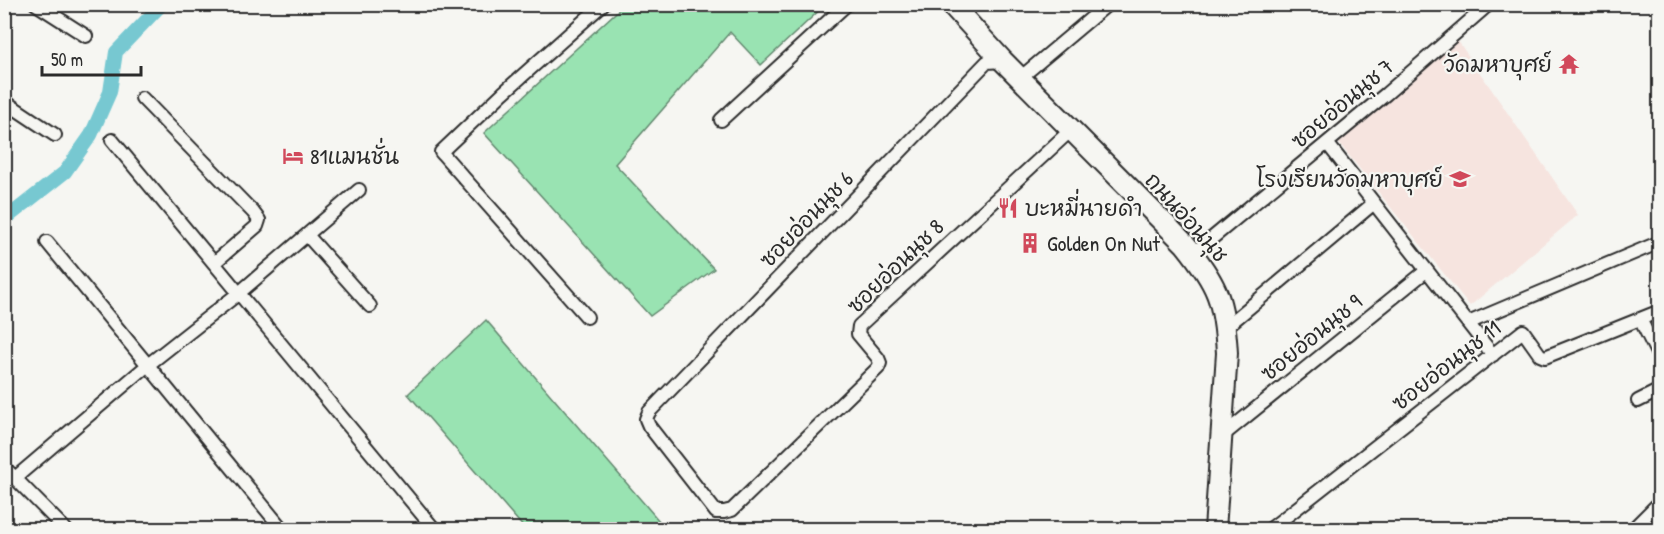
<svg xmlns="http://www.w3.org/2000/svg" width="1664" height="534" font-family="'Patrick Hand','Playpen Sans Thai',sans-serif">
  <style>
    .built { fill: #f6e4df }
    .green { fill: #99e3b2; stroke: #62876e; stroke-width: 1.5 }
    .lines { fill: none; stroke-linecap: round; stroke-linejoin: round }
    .canal { stroke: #77c8d1; stroke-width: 14 }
    .street-casing { stroke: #2b2b2b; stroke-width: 16 }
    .primary-casing { stroke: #2b2b2b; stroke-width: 24 }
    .street { stroke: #f6f6f2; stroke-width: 12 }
    .primary { stroke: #f6f6f2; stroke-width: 20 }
    .labels { text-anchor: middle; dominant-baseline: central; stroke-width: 4.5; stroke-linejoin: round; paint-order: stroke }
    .poi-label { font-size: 22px; fill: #2b2b2b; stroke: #f6f6f2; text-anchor: start }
    .street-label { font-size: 22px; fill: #2b2b2b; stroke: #f6f6f2 }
  </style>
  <rect width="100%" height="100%" fill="#f6f6f2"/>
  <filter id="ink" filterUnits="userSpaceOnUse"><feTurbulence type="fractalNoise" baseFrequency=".0167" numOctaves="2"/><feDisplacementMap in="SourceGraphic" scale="12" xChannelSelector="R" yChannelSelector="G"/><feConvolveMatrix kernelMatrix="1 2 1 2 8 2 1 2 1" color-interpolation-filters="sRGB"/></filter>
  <g filter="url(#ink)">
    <path class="built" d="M1458 41 1578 215 1470 306 1338 142Z"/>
    <path class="green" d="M625 4 825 5 761 65 730 32 615 164 714 269 650 316 484 133Z
      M486 320 666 529H525L408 394Z"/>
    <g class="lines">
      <path class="canal" d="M4 220 65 172 91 135 110 92 116 52 162 4"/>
      <g class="street-casing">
        <path id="street" d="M36 4 86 36
          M961 17 973 4
          M1003 61 987 62 649 412 646 419 649 426 716 512H724L732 510 878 368 880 363 878 358 858 334 859 326 1071 130
          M1020 78 1108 4
          M142 98 253 212 259 220 257 226 214 263
          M4 101 55 135
          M721 120 847 4
          M112 140 435 530
          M1327 143 1493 355
          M307 235 370 306
          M47 242 283 530
          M1193 254 1386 94 1489 4
          M587 317 441 152 503 93 603 4
          M1640 319 1660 359
          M1468 323 1660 242
          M1226 327 1374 203
          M1638 401 1660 390
          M1222 436 1426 271
          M4 467 66 530
          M15 478 149 364 239 293 359 190
          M1269 530 1523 331 1540 355 1545 357 1660 311
          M1632 530 1660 502"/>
      </g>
      <g class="primary-casing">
        <path id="primary" d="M951 4 1003 61 1185 244C1218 285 1224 301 1227 353L1215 530"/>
      </g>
      <use href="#street" class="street"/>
      <use href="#primary" class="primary"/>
    </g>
  </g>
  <defs>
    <g id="temple-bare" transform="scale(1.62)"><path d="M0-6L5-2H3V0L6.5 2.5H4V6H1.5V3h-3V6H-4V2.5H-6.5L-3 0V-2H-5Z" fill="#d1495b" stroke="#f6f6f2" stroke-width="2.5" paint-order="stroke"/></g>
    <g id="hotel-bare" transform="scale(1.62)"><path d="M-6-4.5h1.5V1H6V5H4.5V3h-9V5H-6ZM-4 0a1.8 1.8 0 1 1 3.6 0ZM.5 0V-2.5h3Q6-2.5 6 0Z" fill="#d1495b" stroke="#f6f6f2" stroke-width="2.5" paint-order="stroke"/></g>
    <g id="school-bare" transform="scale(1.62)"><path d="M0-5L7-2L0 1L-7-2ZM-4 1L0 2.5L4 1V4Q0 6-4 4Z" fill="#d1495b" stroke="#f6f6f2" stroke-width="2.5" paint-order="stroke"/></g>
    <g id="restaurant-bare" transform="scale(1.62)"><path d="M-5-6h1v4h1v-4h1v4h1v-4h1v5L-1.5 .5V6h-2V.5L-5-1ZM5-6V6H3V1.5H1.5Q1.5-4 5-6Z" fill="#d1495b" stroke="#f6f6f2" stroke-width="2.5" paint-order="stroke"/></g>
    <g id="building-bare" transform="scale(1.62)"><path d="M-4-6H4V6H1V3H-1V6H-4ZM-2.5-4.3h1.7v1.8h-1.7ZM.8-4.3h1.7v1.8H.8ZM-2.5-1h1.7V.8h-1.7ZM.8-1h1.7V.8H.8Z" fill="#d1495b" stroke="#f6f6f2" stroke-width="2.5" paint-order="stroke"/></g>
  </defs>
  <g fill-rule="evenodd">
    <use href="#temple-bare" x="1569" y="64"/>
    <use href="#hotel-bare" x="293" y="156"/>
    <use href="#school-bare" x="1460" y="179"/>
    <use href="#restaurant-bare" x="1008" y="208"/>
    <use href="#building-bare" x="1030" y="243"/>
  </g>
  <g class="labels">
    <g class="poi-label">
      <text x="1552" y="64" text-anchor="end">วัดมหาบุศย์</text>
      <text x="310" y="156">81แมนชั่น</text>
      <text x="1443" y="179" text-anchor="end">โรงเรียนวัดมหาบุศย์</text>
      <text x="1025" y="208">บะหมี่นายดำ</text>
      <text x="1047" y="243">Golden On Nut</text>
    </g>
    <g class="street-label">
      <text transform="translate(1342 103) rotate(-40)">ซอยอ่อนนุช 7</text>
      <text transform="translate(1187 217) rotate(48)">ถนนอ่อนนุช</text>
      <text transform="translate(806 219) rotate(-46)">ซอยอ่อนนุช 6</text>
      <text transform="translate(895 266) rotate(-44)">ซอยอ่อนนุช 8</text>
      <text transform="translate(1311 337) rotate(-39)">ซอยอ่อนนุช 9</text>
      <text transform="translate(1446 365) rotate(-38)">ซอยอ่อนนุช 11</text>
    </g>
  </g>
  <rect width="1664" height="534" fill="none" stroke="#f6f6f2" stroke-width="24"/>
  <rect x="12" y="12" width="1640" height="510" fill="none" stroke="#2b2b2b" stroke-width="2" filter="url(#ink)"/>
  <path d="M42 66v9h99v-9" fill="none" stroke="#2b2b2b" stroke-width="3"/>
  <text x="51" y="66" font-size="18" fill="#2b2b2b" stroke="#f6f6f2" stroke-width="4.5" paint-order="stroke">50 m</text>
</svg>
